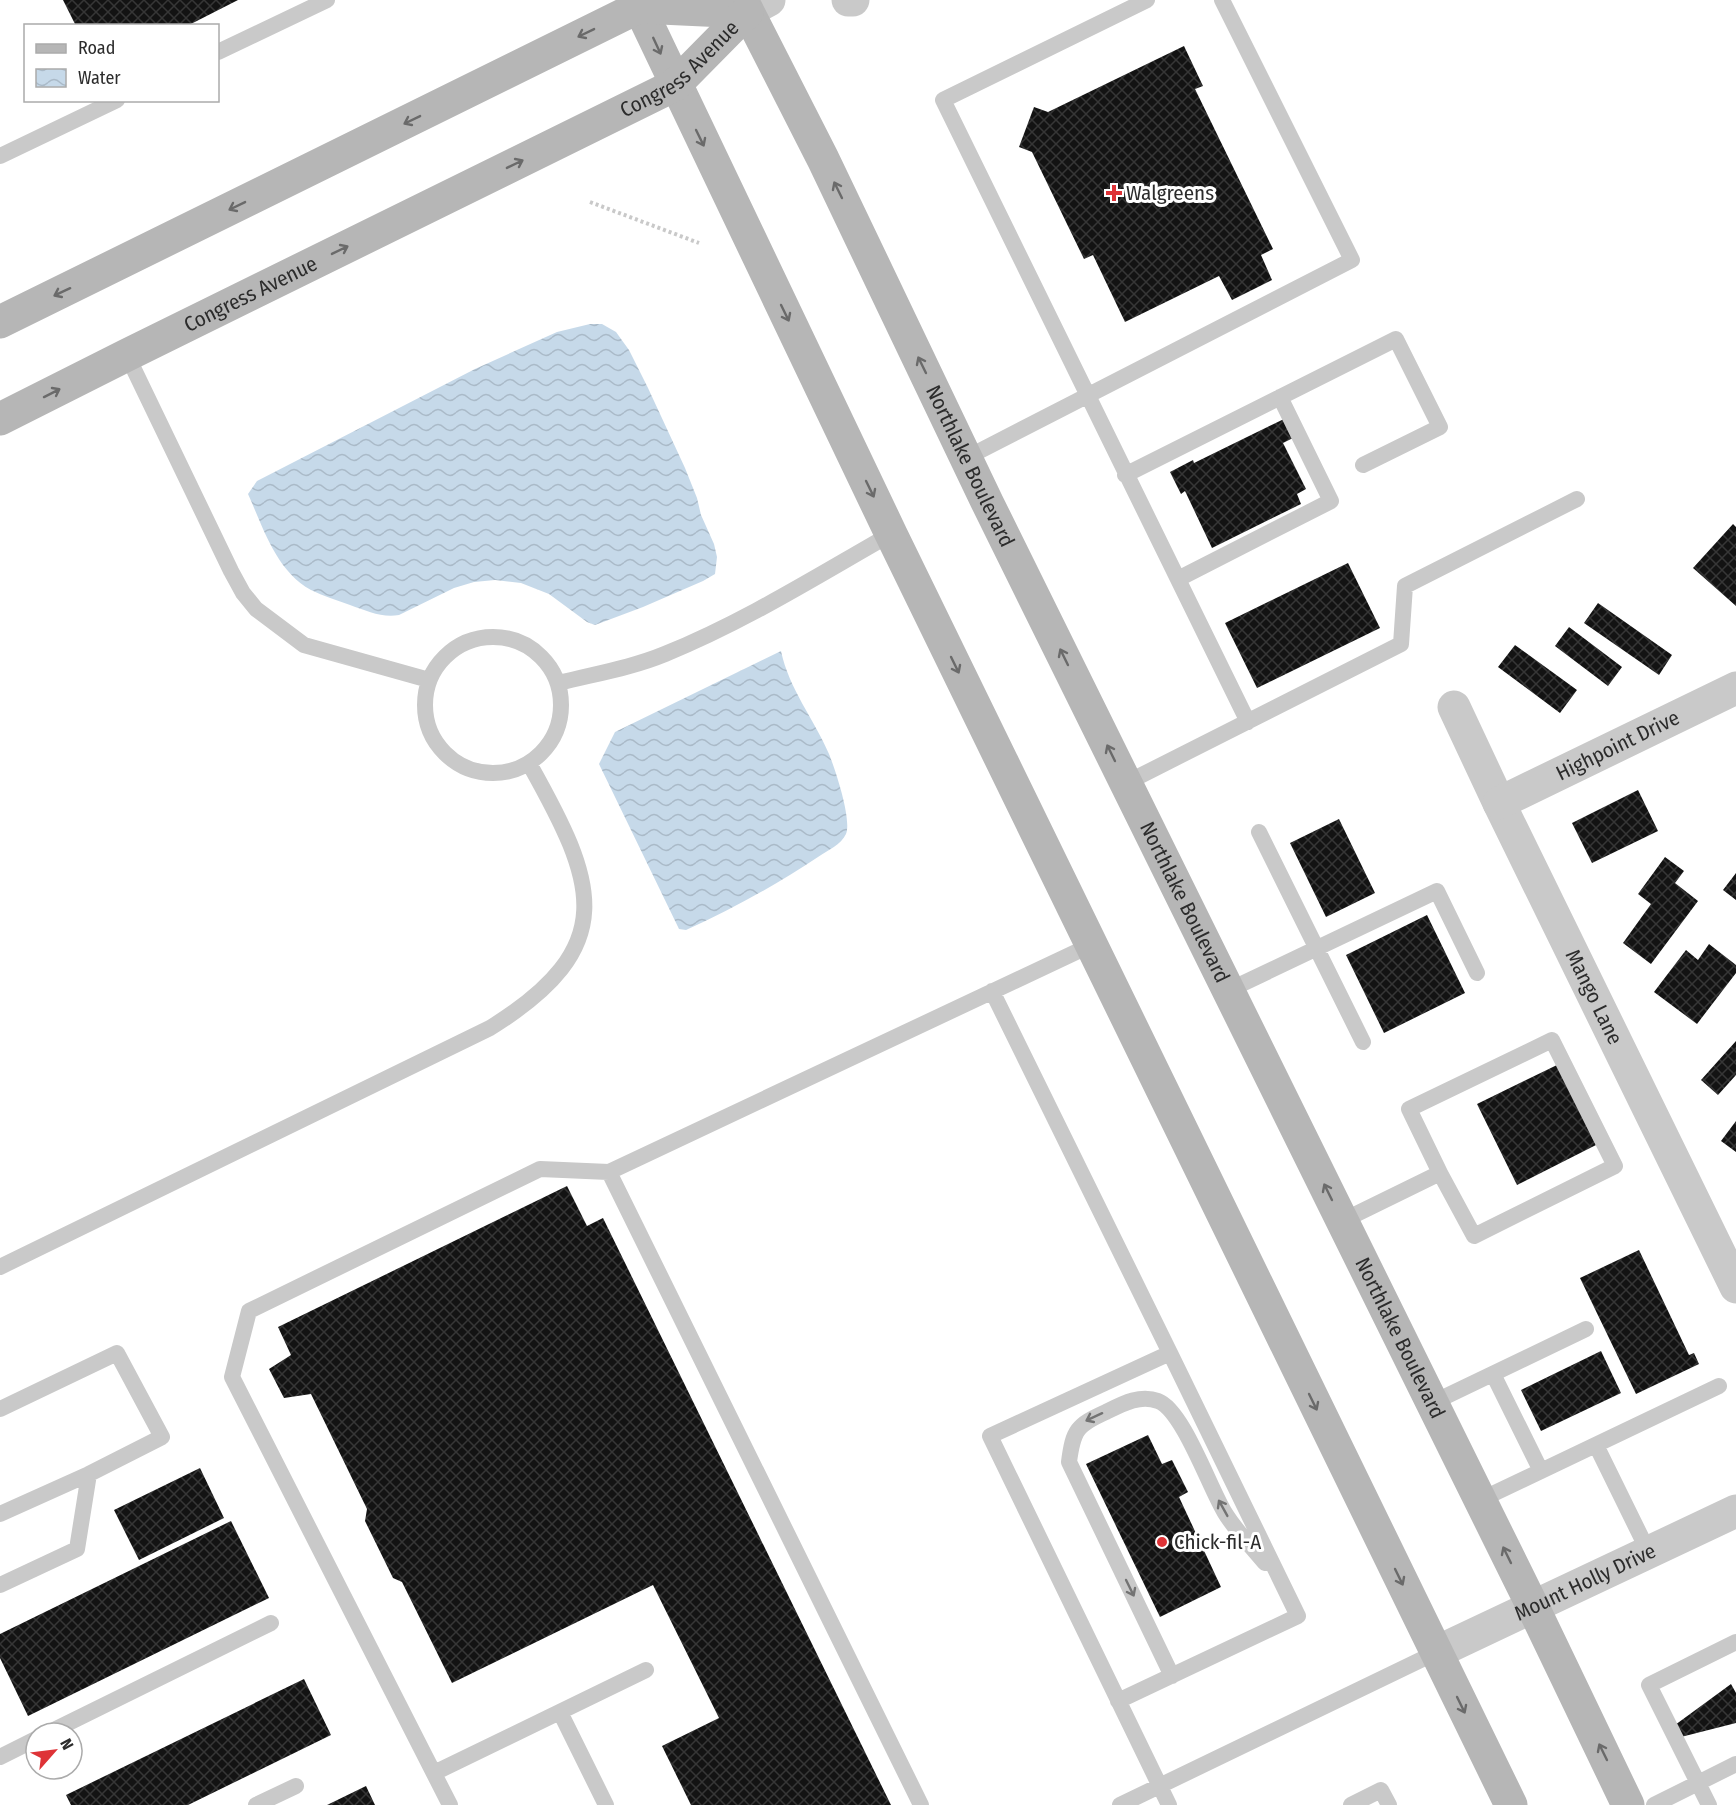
<svg xmlns="http://www.w3.org/2000/svg" width="1736" height="1805" font-family="'Fira Sans Condensed',sans-serif">
  <style>
    .water { fill: url(#water-waves) }
    .building { fill: url(#building-cross-hatch) }
    .lines { fill: none; stroke-linecap: round; stroke-linejoin: round }
    .path { stroke: #c9c9c9; stroke-width: 4; stroke-dasharray: 3 3; stroke-linecap: butt }
    .lane { stroke: #c9c9c9; stroke-width: 16 }
    .street { stroke: #c9c9c9; stroke-width: 33 }
    .secondary { stroke: #b6b6b6; stroke-width: 33 }
    .oneway { stroke: #6a6a6a }
    .oneway2 { stroke: #737373 }
    .poi-dot { fill: #de3337; stroke: #fff; stroke-width: 2 }
    .labels { text-anchor: middle; dominant-baseline: central; stroke-width: 6; stroke-linejoin: round; paint-order: stroke }
    .street-label { font-size: 21px; fill: #2c2c2c; stroke: #fff }
    .poi-label { font-size: 21px; fill: #2c2c2c; stroke: #fff; text-anchor: start }
  </style>
  <defs>
    <pattern id="water-waves" width="16" height="10" patternUnits="userSpaceOnUse" patternTransform="scale(1.5)"><rect width="16" height="10" fill="#c6d9e9"/><path d="M0 5q4-4 8 0t8 0" fill="none" stroke="#aabac8"/></pattern>
    <pattern id="building-cross-hatch" width="8" height="8" patternUnits="userSpaceOnUse" patternTransform="scale(1.5)"><rect width="8" height="8" fill="#131313"/><path d="M0 0l8 8M0 8l8-8" fill="none" stroke="#363636"/></pattern>
  </defs>
  <rect width="100%" height="100%" fill="#fff"/>
  <path class="water" d="M590 324H602L616 332 629 350 648 388 685 468 697 498 701 515 714 544 717 557 715 574 703 581 643 607 595 625 587 622 549 594 521 583 495 580 474 582 454 588 399 615C382 618 367 611 350 605 337 600 323 596 311 590 276 571 263 527 248 494L257 481 475 369 557 332Z
    M781 651C789 689 814 719 829 754 835 769 852 819 846 834 841 845 828 850 818 857 776 885 732 909 686 930L679 929 599 764 615 732Z"/>
  <path class="building" d="M63 0H238L187 26H76Z
    M1184 46 1203 86 1195 89 1273 249 1261 255 1272 280 1232 300 1219 276 1125 322 1093 255 1084 259 1032 152 1019 147 1034 107 1048 112Z
    M1284 419 1293 438 1283 443 1306 489 1297 494 1301 504 1212 548 1185 491 1181 494 1170 472 1193 460 1194 463Z
    M1733 524 1736 527V606L1693 568Z
    M1348 563 1380 628 1257 688 1225 623Z
    M1598 603 1672 655 1659 675 1584 623Z
    M1569 627 1622 667 1608 686 1555 646Z
    M1515 645 1577 690 1560 713 1498 667Z
    M1638 790 1658 831 1592 863 1572 823Z
    M1339 819 1375 893 1326 917 1290 843Z
    M1665 857 1684 871 1675 883 1698 901 1651 964 1623 943 1651 904 1638 894Z
    M1736 873V900L1723 890Z
    M1427 915 1465 993 1384 1033 1346 955Z
    M1709 944 1736 965V973L1697 1024 1654 992 1686 950 1698 960Z
    M1736 1041V1075L1718 1095 1701 1080Z
    M1557 1065 1596 1145 1517 1185 1477 1104Z
    M1736 1121V1152L1721 1141Z
    M567 1186 587 1226 603 1218 891 1805H691L662 1746 719 1718 653 1585 452 1683 402 1582 393 1578 365 1521 367 1509 311 1394 284 1398 269 1369 291 1355 278 1327Z
    M1639 1250 1689 1355 1694 1353 1699 1364 1636 1394 1580 1278Z
    M1601 1351 1621 1393 1541 1431 1521 1390Z
    M1148 1435 1162 1464 1172 1460 1188 1492 1179 1497 1221 1587 1160 1617 1086 1464Z
    M200 1468 224 1518 139 1560 114 1510Z
    M231 1521 269 1598 28 1716 0 1658V1634Z
    M304 1679 331 1735 188 1805H71L66 1795Z
    M1731 1684 1736 1693V1723L1681 1737 1675 1725Z
    M366 1786 375 1805H327Z"/>
  <g class="lines">
    <path class="path" d="M590 202 699 243"/>
    <path class="lane" d="M1147 0 943 100 1248 722
      M218 52 327 0
      M0 156 117 100
      M127 355 231 571 243 593 256 609 304 645 429 680
      M966 458 1352 260 1222 0
      M1125 475 1396 339 1440 427 1363 465
      M1178 579 1331 501 1280 397
      M425 705a68 68 0 1 1 136 0a68 68 0 1 1-136 0Z
      M559 683C594 674 631 668 665 654 744 622 817 576 891 534
      M1126 783 1401 644 1405 586 1577 499
      M1259 832 1363 1042
      M1229 990 1437 891 1477 973
      M992 991 1170 1353
      M609 1172 1091 945
      M1342 1221 1440 1173 1474 1236 1615 1166 1552 1040 1409 1109 1440 1173
      M0 1267 490 1028C622 946 596 883 530 765
      M1493 1374 1541 1471
      M1432 1403 1586 1329
      M0 1409 117 1353 162 1437 89 1474 77 1549 0 1585
      M1596 1445 1649 1553
      M1480 1500 1719 1386
      M0 1514 89 1474
      M1172 1676 1069 1462C1073 1430 1077 1425 1106 1412 1122 1404 1140 1394 1158 1401 1183 1410 1210 1489 1225 1513 1236 1531 1252 1547 1265 1563
      M1118 1701 1298 1616 1170 1353 990 1436 1169 1805
      M560 1712 606 1805
      M48 1733 271 1623
      M0 1757 36 1739
      M434 1773 646 1670
      M256 1805 296 1786
      M450 1805 232 1377 249 1311 540 1169 609 1172 921 1805
      M1120 1805 1435 1653
      M1351 1805 1381 1790 1389 1805
      M1654 1805 1736 1764
      M1709 1805 1649 1685 1736 1642"/>
    <g class="street">
      <path d="M848 0H853"/>
      <path d="M747 12 769 0"/>
      <path id="s1" d="M1454 707 1499 803 1736 1287"/>
      <path id="s2" d="M1499 803 1736 688"/>
      <path id="s3" d="M1435 1653 1736 1511"/>
    </g>
    <g class="secondary">
      <path d="M636 0 891 534 1511 1805"/>
      <path id="s4" d="M742 0 823 159 988 504 1533 1607 1628 1805"/>
      <path d="M0 322 639 7 747 12"/>
      <path id="s5" d="M0 419 127 355 675 85 747 12"/>
    </g>
  </g>
  <defs><path id="oneway-shaft" d="M-6 0H5M1.5-3L5.5 0L1.5 3" fill="none" stroke-width="1.6" stroke-linecap="round" stroke-linejoin="round" transform="scale(1.5)"/></defs>
  <g class="oneway">
    <use href="#oneway-shaft" transform="translate(586 33) rotate(154)"/>
    <use href="#oneway-shaft" transform="translate(657 46) rotate(65)"/>
    <use href="#oneway-shaft" transform="translate(412 120) rotate(154)"/>
    <use href="#oneway-shaft" transform="translate(700 138) rotate(64)"/>
    <use href="#oneway-shaft" transform="translate(515 164) rotate(-26)"/>
    <use href="#oneway-shaft" transform="translate(838 190) rotate(-116)"/>
    <use href="#oneway-shaft" transform="translate(237 206) rotate(154)"/>
    <use href="#oneway-shaft" transform="translate(340 250) rotate(-26)"/>
    <use href="#oneway-shaft" transform="translate(62 292) rotate(155)"/>
    <use href="#oneway-shaft" transform="translate(785 313) rotate(64)"/>
    <use href="#oneway-shaft" transform="translate(922 365) rotate(-116)"/>
    <use href="#oneway-shaft" transform="translate(52 393) rotate(-27)"/>
    <use href="#oneway-shaft" transform="translate(870 489) rotate(64)"/>
    <use href="#oneway-shaft" transform="translate(1064 657) rotate(-116)"/>
    <use href="#oneway-shaft" transform="translate(955 665) rotate(64)"/>
    <use href="#oneway-shaft" transform="translate(1111 753) rotate(-116)"/>
    <use href="#oneway-shaft" transform="translate(1328 1192) rotate(-116)"/>
    <use href="#oneway-shaft" transform="translate(1313 1402) rotate(64)"/>
    <use href="#oneway-shaft" transform="translate(1507 1555) rotate(-116)"/>
    <use href="#oneway-shaft" transform="translate(1399 1577) rotate(64)"/>
    <use href="#oneway-shaft" transform="translate(1461 1705) rotate(64)"/>
    <use href="#oneway-shaft" transform="translate(1603 1752) rotate(-116)"/>
  </g>
  <g class="oneway2">
    <use href="#oneway-shaft" transform="translate(1094 1417) rotate(155)"/>
    <use href="#oneway-shaft" transform="translate(1223 1508) rotate(-119)"/>
    <use href="#oneway-shaft" transform="translate(1130 1588) rotate(64)"/>
  </g>
  <g class="poi-dot">
    <path d="M1111 184h6v6h6v6h-6v6h-6v-6h-6v-6h6z"/>
    <circle cx="1162" cy="1542" r="6"/>
  </g>
  <g class="labels">
    <g class="street-label">
      <text stroke="none"><textPath href="#s5" startOffset="766">Congress Avenue</textPath></text>
      <text stroke="none"><textPath href="#s5" startOffset="280">Congress Avenue</textPath></text>
      <text stroke="none"><textPath href="#s4" startOffset="519">Northlake Boulevard</textPath></text>
      <text stroke="none"><textPath href="#s2" startOffset="132">Highpoint Drive</textPath></text>
      <text stroke="none"><textPath href="#s4" startOffset="1005">Northlake Boulevard</textPath></text>
      <text stroke="none"><textPath href="#s1" startOffset="322">Mango Lane</textPath></text>
      <text stroke="none"><textPath href="#s4" startOffset="1491">Northlake Boulevard</textPath></text>
      <text stroke="none"><textPath href="#s3" startOffset="166">Mount Holly Drive</textPath></text>
    </g>
    <g class="poi-label">
      <text x="1126" y="193">Walgreens</text>
      <text x="1174" y="1542">Chick-fil-A</text>
    </g>
  </g>
  <rect x="24" y="24" width="195" height="78" fill="#ffffff" stroke="#ababab" stroke-width="1.5"/>
  <rect x="36" y="44" width="30" height="9" fill="#b6b6b6" stroke="#ababab" stroke-width="1.5"/>
  <text x="78" y="54" font-size="18" fill="#2c2c2c">Road</text>
  <rect x="36" y="69" width="30" height="18" fill="url(#water-waves)" stroke="#ababab" stroke-width="1.5"/>
  <text x="78" y="84" font-size="18" fill="#2c2c2c">Water</text>
  <g transform="translate(54 1751) rotate(62)"><circle r="28" fill="#ffffff" stroke="#ababab" stroke-width="1.5"/>
  <path d="M0-4.5L10 22L0 15L-10 22Z" fill="#de3337"/>
  <text y="-9" font-size="16" font-weight="bold" text-anchor="middle" fill="#2c2c2c">N</text>
  </g>
</svg>
